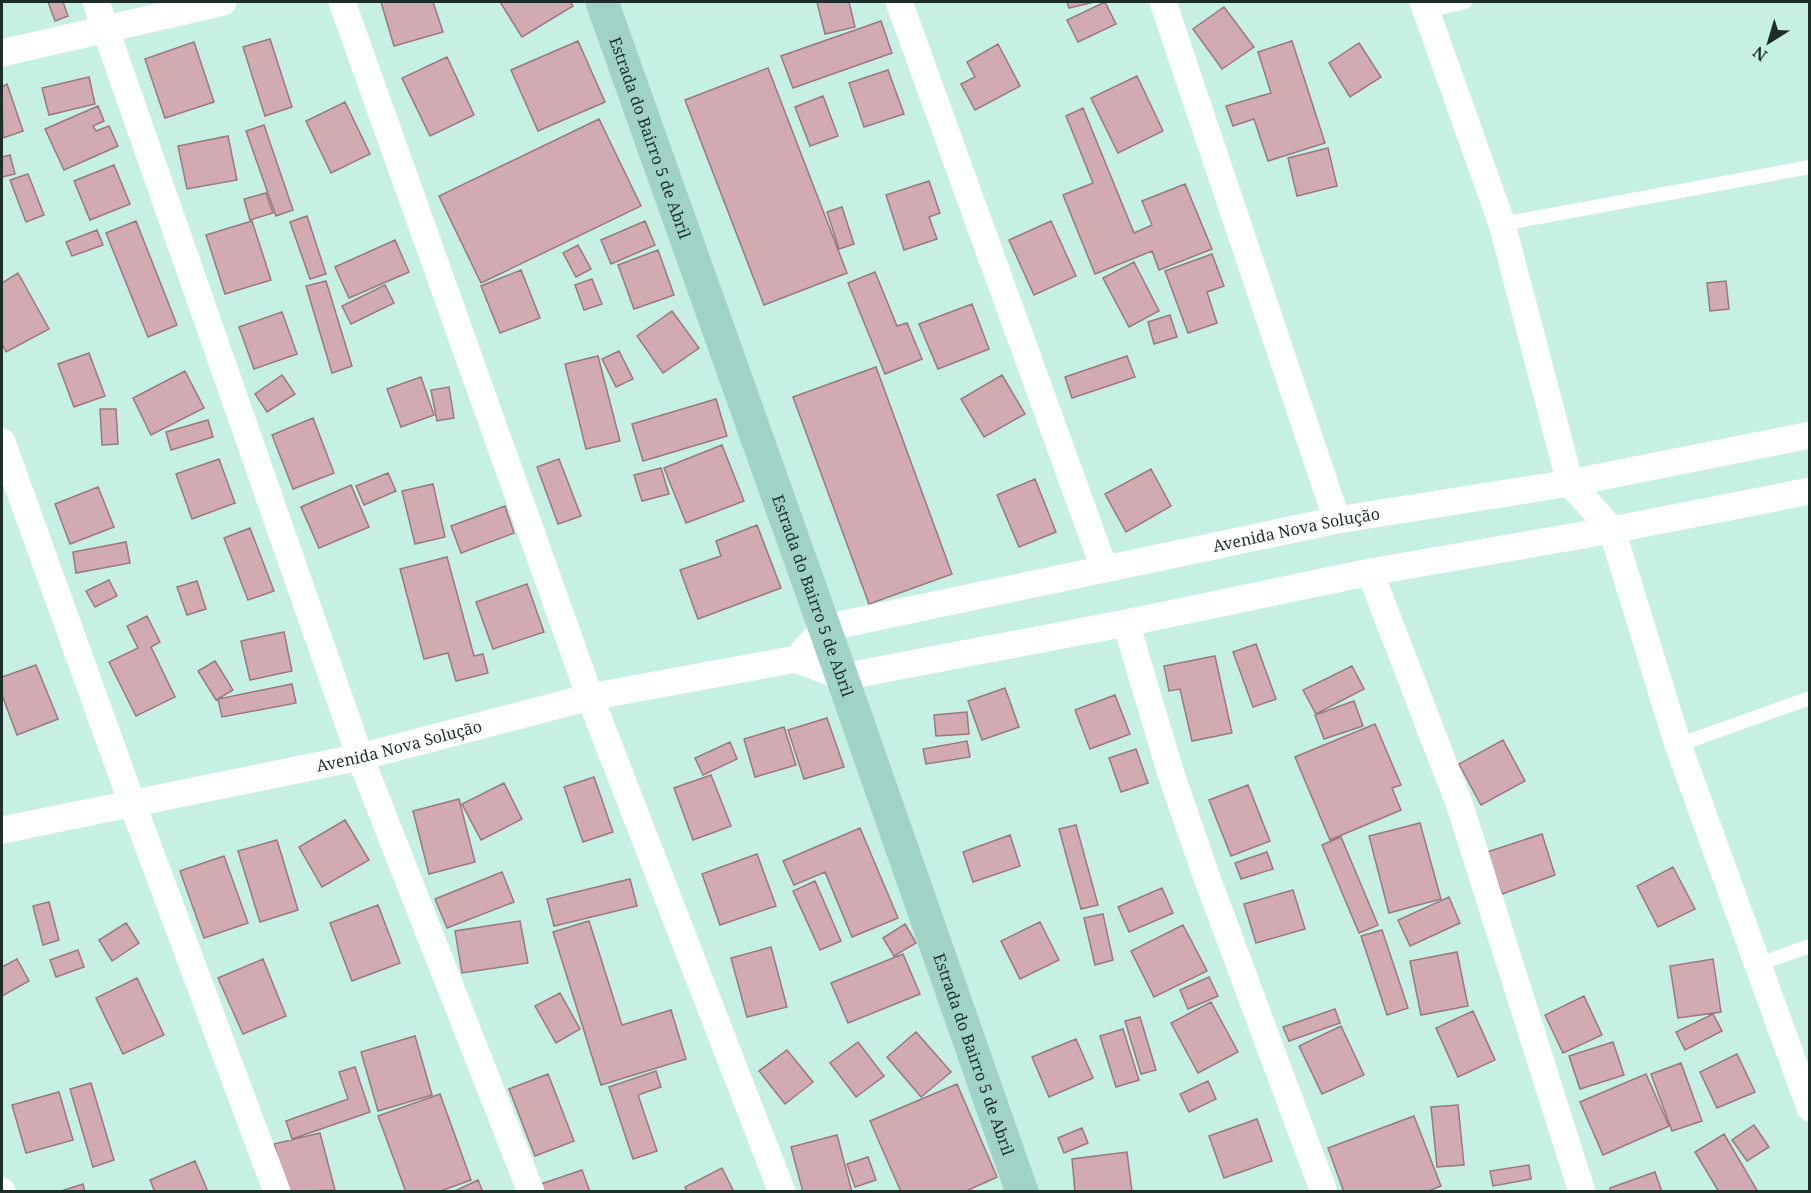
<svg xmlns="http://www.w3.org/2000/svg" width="1811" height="1193" font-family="'Noto Serif',serif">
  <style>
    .building { fill: #d2abb2; stroke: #9b777e; stroke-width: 1.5 }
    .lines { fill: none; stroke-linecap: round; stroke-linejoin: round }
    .lane { stroke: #fff; stroke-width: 14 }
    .street { stroke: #fff; stroke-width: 27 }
    .secondary { stroke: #a1d2c8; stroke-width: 33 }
    .labels { text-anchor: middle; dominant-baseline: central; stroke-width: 4.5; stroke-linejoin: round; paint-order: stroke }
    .street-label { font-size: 16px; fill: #1d2d29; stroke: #c5f0e3 }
  </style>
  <rect width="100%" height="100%" fill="#c5f0e3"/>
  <path class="building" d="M48 2H63L68 16 55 21Z
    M381 2H433L443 32 394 46Z
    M500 2H570L573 6 522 37Z
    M817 2H849L855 27 825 34Z
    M1067 2H1094L1069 8Z
    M1105 2 1116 24 1078 42 1067 20Z
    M1224 7 1254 47 1222 69 1193 29Z
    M881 21 892 53 793 88 781 56Z
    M270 39 292 107 265 116 243 47Z
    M578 41 605 102 538 131 511 70Z
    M1292 41 1325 143 1268 161 1254 119 1233 126 1226 106 1271 93 1258 52Z
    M194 42 214 102 165 118 145 59Z
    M1359 43 1381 77 1350 97 1329 63Z
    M998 44 1020 86 975 110 961 84 975 77 967 62Z
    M447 57 474 115 430 136 402 78Z
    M768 68 847 273 764 305 685 100Z
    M888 70 904 114 864 127 849 83Z
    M1137 76 1163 131 1118 153 1091 98Z
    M89 77 95 104 49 115 42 88Z
    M7 84 23 131 3 138 2 87Z
    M823 96 838 136 810 146 795 107Z
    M345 102 370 154 331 173 306 121Z
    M98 106 104 121 93 126 96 131 109 126 118 146 64 170 45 129Z
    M1083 108 1134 233 1152 225 1142 201 1185 184 1212 249 1159 270 1152 251 1095 274 1063 195 1093 183 1066 116Z
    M599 119 641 206 481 283 439 196Z
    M264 125 293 210 276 216 246 131Z
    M228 136 237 180 187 189 178 146Z
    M1328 148 1337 186 1297 196 1288 158Z
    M10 155 15 174 2 177V157Z
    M114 165 130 204 90 220 74 181Z
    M28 174 44 215 26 222 10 180Z
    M929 181 940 213 929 217 937 239 904 250 886 195Z
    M266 193 273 213 250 220 244 199Z
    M842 207 854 244 839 249 827 212Z
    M307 216 326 274 310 279 290 222Z
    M136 221 177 325 148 337 106 233Z
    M252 221 271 280 225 294 206 235Z
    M645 221 655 245 611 264 601 240Z
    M1051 221 1076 276 1034 295 1009 240Z
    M97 230 103 245 72 256 66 242Z
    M395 240 409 272 349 298 335 267Z
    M578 245 591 269 576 277 563 253Z
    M658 250 674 295 634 309 618 265Z
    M1212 254 1224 286 1207 292 1217 323 1188 333 1165 271Z
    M1134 262 1159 311 1129 327 1103 278Z
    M521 270 540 318 500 333 481 286Z
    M875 272 897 326 907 323 922 359 885 374 848 283Z
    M18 273 49 329 6 352 2 344V283Z
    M592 279 602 304 584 310 575 285Z
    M326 281 352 366 332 373 306 286Z
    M1726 281 1729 309 1710 311 1707 283Z
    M385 285 394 303 351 324 342 306Z
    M972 304 989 349 938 369 919 324Z
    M672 311 699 348 663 373 637 336Z
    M282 312 297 354 254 369 239 327Z
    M1170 315 1177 337 1154 344 1148 322Z
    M619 351 633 379 616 387 602 359Z
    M89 353 105 396 74 407 58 364Z
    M598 356 620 441 586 449 565 364Z
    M1127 356 1135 377 1072 398 1065 377Z
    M876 367 952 574 869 604 793 397Z
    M185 371 204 408 151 435 133 398Z
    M282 375 295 394 267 412 255 394Z
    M1002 375 1025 414 984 437 961 399Z
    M421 377 434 415 401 427 387 389Z
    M449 387 454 418 437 421 431 390Z
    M716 399 727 436 643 461 632 424Z
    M100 409H116L118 444 102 445Z
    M313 418 334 473 293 489 272 435Z
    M208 420 213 437 171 450 166 432Z
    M722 445 744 501 686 523 664 468Z
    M219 459 235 503 192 519 176 474Z
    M559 459 581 516 558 524 537 467Z
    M661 468 669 494 642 501 634 475Z
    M1151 469 1171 506 1126 532 1105 494Z
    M388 473 396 491 364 505 356 486Z
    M1035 479 1056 532 1019 547 997 495Z
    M433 484 445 537 415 544 402 491Z
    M351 485 369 527 319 548 301 507Z
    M98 487 114 527 70 544 55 504Z
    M505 506 514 533 461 553 451 526Z
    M757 525 781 588 698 619 680 570 721 556 716 541Z
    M250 528 274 591 248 600 224 538Z
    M126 542 130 563 76 573 73 552Z
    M447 557 474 656 483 654 488 673 456 681 448 653 424 659 400 569Z
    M109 580 117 596 95 607 86 591Z
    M197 581 206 609 187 615 177 587Z
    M527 584 544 632 493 649 476 602Z
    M147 616 160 642 151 647 175 697 136 716 109 662 138 648 127 626Z
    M284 632 292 671 250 680 241 641Z
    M1256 644 1276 699 1253 707 1233 652Z
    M1215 656 1232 733 1192 741 1180 689 1169 691 1164 666Z
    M215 661 233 690 216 700 198 671Z
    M36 665 58 719 17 735 2 695V677Z
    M1352 666 1364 689 1316 714 1303 690Z
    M292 684 296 703 222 717 218 699Z
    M1005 688 1019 727 982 740 968 701Z
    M1115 695 1130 734 1090 749 1075 710Z
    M1354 701 1363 726 1324 739 1315 715Z
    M967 712 969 734 936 736 934 715Z
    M827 718 844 767 804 779 788 730Z
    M1375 724 1401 785 1392 788 1401 810 1330 840 1295 757Z
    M784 727 796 765 755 777 744 739Z
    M1503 740 1525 781 1481 805 1459 764Z
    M967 741 970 757 926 764 923 749Z
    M730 742 737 759 703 775 695 758Z
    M1136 749 1148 783 1121 792 1109 758Z
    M711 775 731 826 693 840 674 788Z
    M594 777 613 832 583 842 564 787Z
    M504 783 522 819 481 840 462 804Z
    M1248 785 1270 841 1231 856 1209 800Z
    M459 799 475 862 429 874 413 811Z
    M345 820 369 860 322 887 299 847Z
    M1420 823 1441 899 1389 913 1369 836Z
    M1076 825 1098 905 1081 909 1059 829Z
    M860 828 898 918 852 937 825 872 794 885 783 861Z
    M1542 834 1555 875 1502 894 1487 852Z
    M1010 835 1020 866 973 882 963 852Z
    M1341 837 1378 925 1359 933 1322 845Z
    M277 840 298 910 260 922 238 851Z
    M1267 852 1273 869 1241 879 1235 863Z
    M757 854 776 906 720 925 702 874Z
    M224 856 248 923 204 938 180 871Z
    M1673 867 1695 909 1658 927 1637 886Z
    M502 872 514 902 447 928 435 899Z
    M630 879 637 906 554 926 547 899Z
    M815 881 841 941 820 950 793 891Z
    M1162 888 1173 913 1129 932 1118 907Z
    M1293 890 1305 929 1256 943 1244 904Z
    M1449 897 1460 923 1410 946 1398 920Z
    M49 902 59 940 43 945 33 906Z
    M378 905 400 963 352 981 330 923Z
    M1103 914 1113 960 1095 965 1084 918Z
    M520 921 528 963 462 973 455 931Z
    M589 921 622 1025 671 1010 686 1059 601 1085 553 932Z
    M1040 922 1059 960 1020 979 1001 941Z
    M126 923 139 943 112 961 99 940Z
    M905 924 916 943 894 956 883 938Z
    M1183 925 1207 971 1154 997 1131 951Z
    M1382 930 1408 1008 1387 1015 1361 936Z
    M771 947 787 1007 747 1017 731 958Z
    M78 950 84 967 56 977 50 960Z
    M1457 952 1468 1006 1421 1015 1410 961Z
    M903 954 920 994 848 1023 831 983Z
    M17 959 29 981 2 996V967Z
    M263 959 286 1016 243 1034 218 978Z
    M1713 959 1721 1012 1678 1018 1670 966Z
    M1209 977 1218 996 1188 1009 1180 990Z
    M137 978 164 1035 123 1054 96 998Z
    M560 993 580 1029 556 1043 535 1006Z
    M1584 996 1602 1035 1563 1053 1545 1015Z
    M1211 1002 1238 1052 1198 1073 1171 1023Z
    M1335 1009 1340 1023 1289 1041 1283 1027Z
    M1473 1011 1495 1060 1458 1077 1436 1028Z
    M1713 1014 1722 1031 1685 1050 1676 1032Z
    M1140 1017 1156 1070 1141 1074 1125 1021Z
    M1341 1026 1364 1075 1322 1094 1299 1046Z
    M1123 1029 1139 1080 1116 1087 1100 1036Z
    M916 1032 951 1072 921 1097 887 1057Z
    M415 1036 432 1095 378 1111 361 1052Z
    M1076 1039 1093 1078 1049 1097 1032 1057Z
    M858 1042 884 1076 856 1097 830 1063Z
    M1613 1042 1624 1075 1580 1089 1569 1056Z
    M787 1050 813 1082 785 1104 759 1071Z
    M1737 1054 1755 1092 1717 1108 1700 1072Z
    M1681 1063 1702 1121 1672 1131 1651 1074Z
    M355 1067 370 1112 292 1139 286 1121 348 1099 339 1072Z
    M656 1071 661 1087 638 1095 657 1151 633 1159 609 1087Z
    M548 1074 574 1141 535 1156 509 1089Z
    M1646 1074 1669 1126 1603 1155 1580 1102Z
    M1208 1081 1216 1099 1189 1112 1180 1094Z
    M91 1083 114 1160 93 1167 70 1089Z
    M957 1084 997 1177 964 1192H901L870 1121Z
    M59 1092 73 1140 26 1153 12 1105Z
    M440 1094 471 1180 438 1192H406L378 1116Z
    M1458 1105 1464 1165 1437 1167 1431 1107Z
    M1414 1116 1441 1186 1426 1192H1344L1328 1148Z
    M1257 1119 1272 1161 1224 1178 1209 1136Z
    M1754 1125 1769 1147 1747 1161 1732 1140Z
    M1082 1128 1088 1143 1064 1153 1058 1138Z
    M320 1133 335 1190 287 1192 274 1144Z
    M1724 1134 1758 1192H1719L1695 1152Z
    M837 1135 852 1192H803L791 1147Z
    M1127 1152 1132 1192H1075L1072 1159Z
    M868 1157 876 1180 855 1187 847 1164Z
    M195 1161 208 1192H155L150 1180Z
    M1529 1165 1531 1179 1493 1186 1490 1171Z
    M722 1168 734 1192H687L685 1187Z
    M582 1170 590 1192H540L538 1185Z
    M1655 1172 1662 1192H1611L1610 1188Z
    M478 1180 483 1192H453Z
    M83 1184 85 1192H58Z"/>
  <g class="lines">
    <path class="lane" d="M1426 11 1465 2
      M1502 224 1810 167
      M1678 745 1810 698
      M1759 964 1810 946"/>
    <g class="street">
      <path d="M96 2 360 757 531 1192"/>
      <path d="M342 2 590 697 782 1192"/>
      <path d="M899 2 1104 568"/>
      <path d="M1163 2 1337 520"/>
      <path d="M1423 2 1502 224 1570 483 1612 530 1678 745 1810 1108"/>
      <path d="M2 53 223 2"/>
      <path d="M2 442 132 803 277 1192"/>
      <path d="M1370 572 1460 806 1582 1192"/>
      <path d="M1126 623 1171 774 1207 878 1324 1192"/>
      <path id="s1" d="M796 659 825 628 1337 520 1570 483 1810 435"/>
      <path id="s2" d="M2 830 360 757 590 697 796 659 842 677 1126 623 1370 572 1612 530 1810 491"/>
      <path d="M2 1191V1192"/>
    </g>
    <path class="secondary" id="s3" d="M602 2 842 677 1022 1192"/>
  </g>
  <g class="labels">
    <g class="street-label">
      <text stroke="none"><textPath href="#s3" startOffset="144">Estrada do Bairro 5 de Abril</textPath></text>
      <text stroke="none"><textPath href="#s1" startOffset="524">Avenida Nova Solução</textPath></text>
      <text stroke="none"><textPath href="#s3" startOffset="630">Estrada do Bairro 5 de Abril</textPath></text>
      <text stroke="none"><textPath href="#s2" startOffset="406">Avenida Nova Solução</textPath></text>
      <text stroke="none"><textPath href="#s3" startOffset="1116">Estrada do Bairro 5 de Abril</textPath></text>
    </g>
  </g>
  <rect width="1811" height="1193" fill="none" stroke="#1d2d29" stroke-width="6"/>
  <g transform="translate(1769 42) rotate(217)" stroke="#c5f0e3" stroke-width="4.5" paint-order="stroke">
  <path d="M0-4.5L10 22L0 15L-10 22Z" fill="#1d2d29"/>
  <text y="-9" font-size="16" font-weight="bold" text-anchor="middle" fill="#1d2d29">N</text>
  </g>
</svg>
